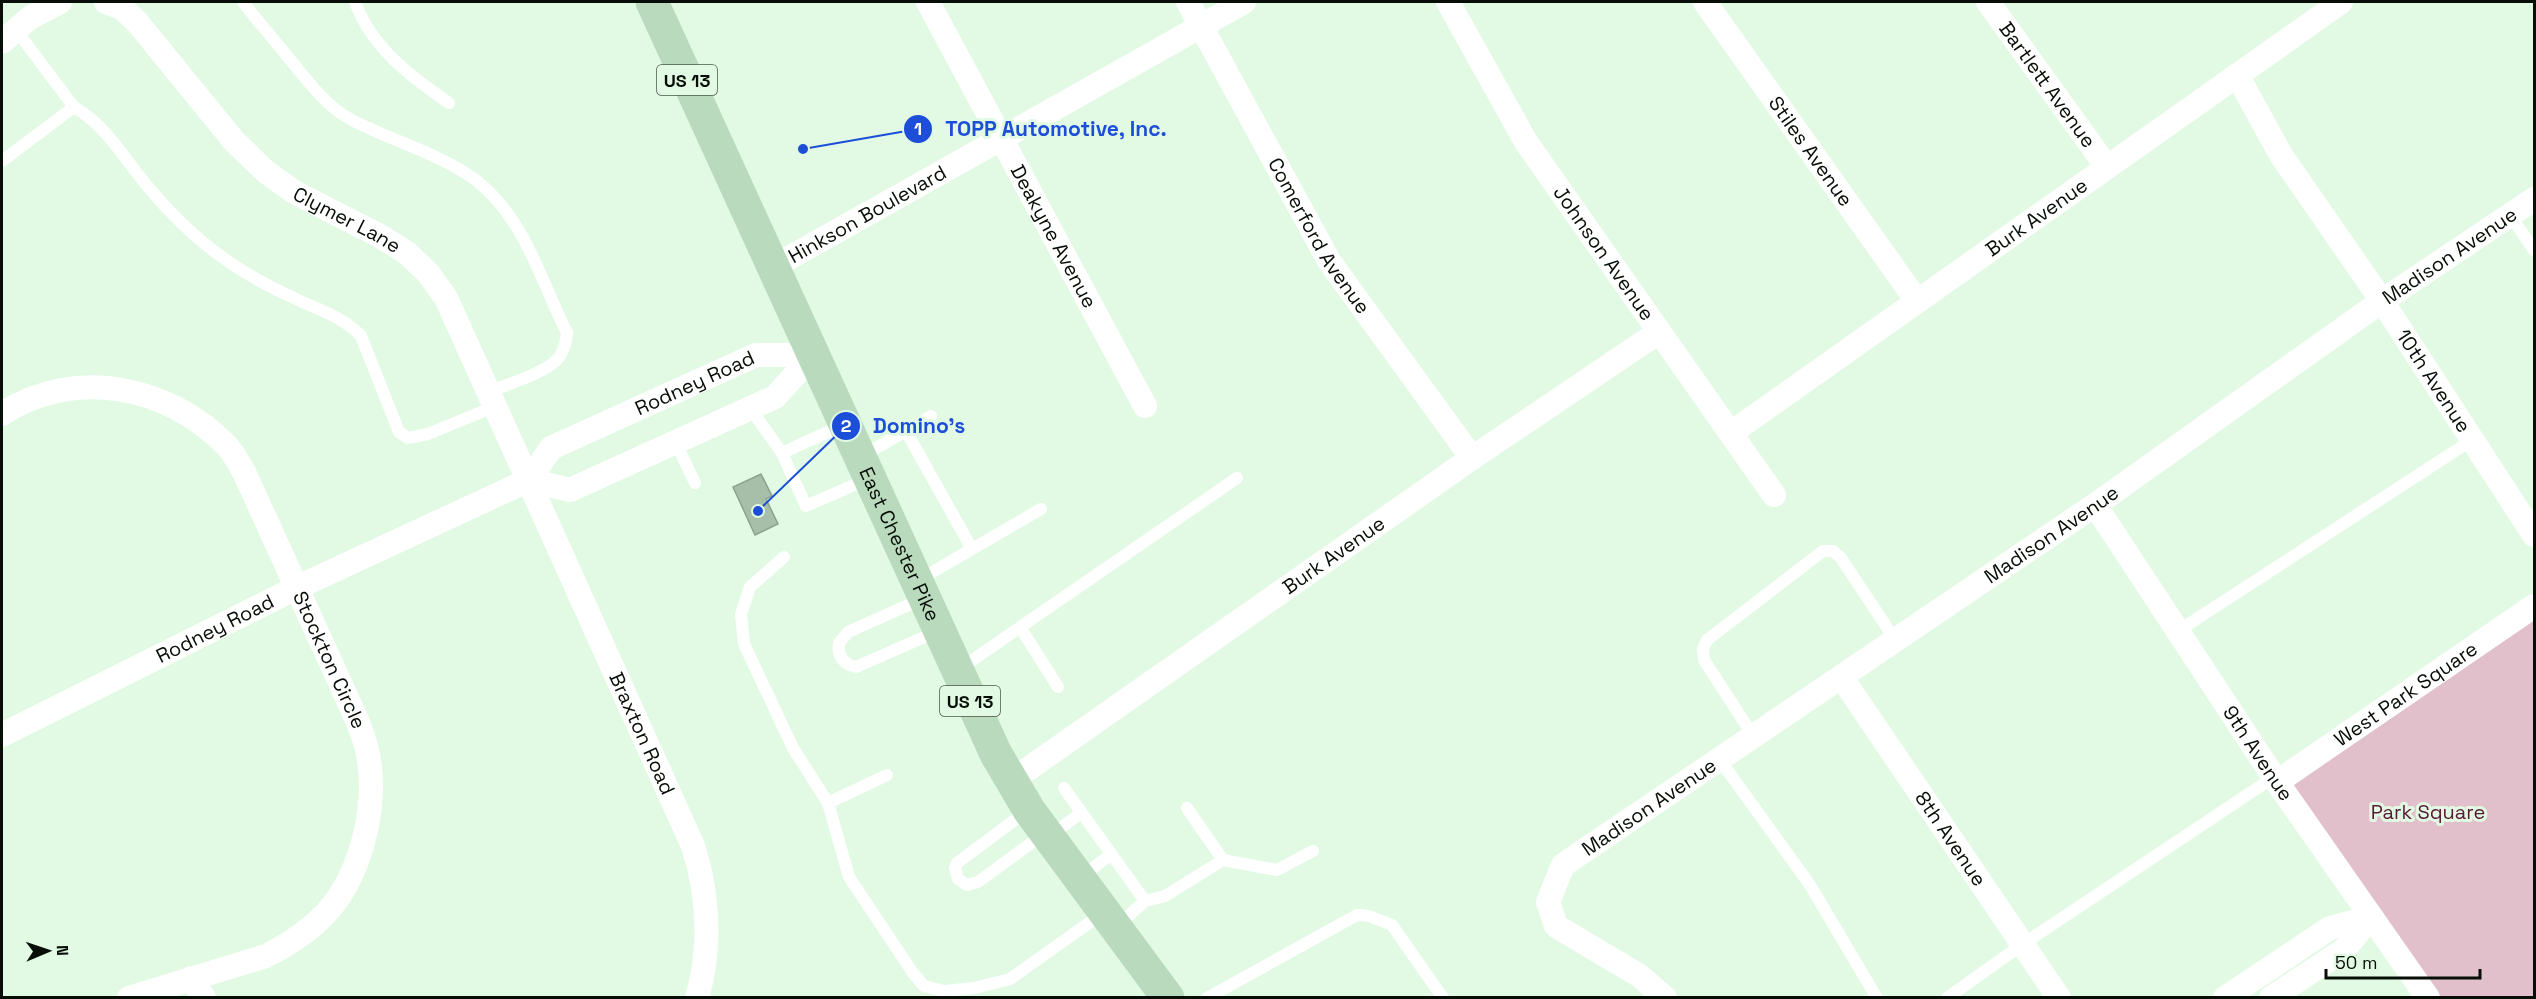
<svg xmlns="http://www.w3.org/2000/svg" width="2536" height="999" font-family="'Space Grotesk',sans-serif">
  <style>
    .green { fill: #e2c0cb }
    .building { fill: #a7bea9; stroke: #8ca28e; stroke-width: 1.5 }
    .lines { fill: none; stroke-linecap: round; stroke-linejoin: round }
    .service { stroke: #fff; stroke-width: 12 }
    .minor { stroke: #fff; stroke-width: 24 }
    .primary { stroke: #b9dabd; stroke-width: 33 }
    .labels { text-anchor: middle; dominant-baseline: central; stroke-width: 6; stroke-linejoin: round; paint-order: stroke }
    .shield { fill: #e2fae4; stroke: #485549; stroke-width: 1.5 }
    .shield-label { font-size: 18px; font-weight: bold; fill: #060e07 }
    .street-label { font-size: 20px; fill: #060e07; stroke: #e2fae4 }
    .park-label { font-size: 20px; fill: #571833; stroke: #e2fae4 }
    .leader { fill: none; stroke: #1d4ed8; stroke-width: 2 }
    .callout-dot { fill: #1d4ed8; stroke: #e2fae4; stroke-width: 2 }
    .mark-label { font-size: 18px; text-anchor: middle; font-weight: bold; fill: #fff }
    .callout-label { font-size: 21px; text-anchor: middle; font-weight: bold; fill: #1d4ed8; stroke: #e2fae4; stroke-width: 6; stroke-linejoin: round; paint-order: stroke }
  </style>
  <rect width="100%" height="100%" fill="#e2fae4"/>
  <path class="green" d="M2534 617V997H2428L2277 782Z"/>
  <path class="building" d="M761 474 772 496 766 499 778 524 755 535 733 487Z"/>
  <g class="lines">
    <path class="service" d="M243 2C256 19 270 35 283 51 303 75 323 104 350 119 391 141 440 153 477 181 525 219 541 281 567 333 566 341 565 349 560 356 550 372 507 384 489 392
      M355 2C372 48 410 76 449 103
      M16 30 74 107C107 126 125 160 149 188 170 213 195 238 222 257 244 273 269 287 294 298 318 310 342 316 361 336L399 432 408 438 428 434 496 406
      M2 161 74 107
      M2510 215 2534 250
      M750 408 782 453 806 506 868 479
      M906 431 972 549
      M676 443 695 483
      M782 453 843 425
      M861 457 931 416
      M784 557 750 587 741 614 744 644 793 748 828 803 849 877 913 973 924 986 944 991 974 988 1010 979 1103 913
      M917 581 1041 509
      M922 599 848 632 839 643C837 656 843 664 856 667L938 631
      M1020 627 1058 687
      M2178 631 2472 440
      M958 670 1237 478
      M1754 737 1704 660 1703 649 1707 640 1823 551H1833L1841 558 1896 641
      M1720 760 1810 885 1877 998
      M1064 788 1145 901
      M828 803 887 775
      M1187 808 1223 860
      M1028 810 957 863 955 868 958 879 967 885 978 882 1045 833
      M1051 835 1081 813
      M1080 878 1110 855
      M1117 926 1145 901 1165 896 1223 860 1277 870 1313 851
      M1207 998 1357 915 1369 916 1392 925 1443 998
      M1947 998 2023 944 2274 777"/>
    <g class="minor">
      <path id="s1" d="M106 2 122 8 137 22 234 141 265 171 294 192 380 236 407 253 428 273 446 298 693 846C709 897 712 946 697 998"/>
      <path id="s2" d="M928 2 1145 406"/>
      <path id="s3" d="M1188 2 1329 261 1472 458"/>
      <path id="s4" d="M1448 2 1526 142 1774 495"/>
      <path id="s5" d="M1705 2 1917 301"/>
      <path id="s6" d="M1988 2 2107 167"/>
      <path d="M2 42 31 17 60 2"/>
      <path id="s7" d="M2237 75 2281 155 2382 301 2534 535"/>
      <path id="s8" d="M773 267 1244 2"/>
      <path id="s9" d="M2 414C74 367 168 385 227 446 234 453 239 464 244 472L357 720C361 730 365 740 367 750 380 804 360 883 319 920 304 935 285 946 266 956L129 998"/>
      <path id="s10" d="M1731 433 2341 2"/>
      <path d="M529 480 570 490 775 397 813 355"/>
      <path id="s11" d="M2095 505 2277 782 2428 998"/>
      <path id="s12" d="M1842 678 2059 998"/>
      <path id="s13" d="M2 735 296 588 529 480 551 448 756 355H813"/>
      <path id="s14" d="M1011 781 1472 458 1659 332"/>
      <path id="s15" d="M2277 782 2534 606"/>
      <path d="M191 978 204 998"/>
      <path id="s16" d="M1665 998 1640 976 1556 926 1548 902 1563 865 2095 505 2382 301 2534 199"/>
      <path d="M2225 998 2330 928 2371 917"/>
      <path d="M2271 998 2344 950 2371 917"/>
    </g>
    <path class="primary" id="s17" d="M652 2 996 754 1029 810 1168 998"/>
  </g>
  <g class="labels">
    <g class="shield">
      <rect x="657" y="65" width="60" height="30" rx="4.5"/>
      <rect x="940" y="686" width="60" height="30" rx="4.5"/>
    </g>
    <g class="shield-label">
      <text x="687" y="80">US 13</text>
      <text x="970" y="701">US 13</text>
    </g>
    <g class="street-label">
      <text stroke="none"><textPath href="#s6" startOffset="102">Bartlett Avenue</textPath></text>
      <text stroke="none"><textPath href="#s5" startOffset="183">Stiles Avenue</textPath></text>
      <text stroke="none"><textPath href="#s8" startOffset="108">Hinkson Boulevard</textPath></text>
      <text stroke="none"><textPath href="#s10" startOffset="374">Burk Avenue</textPath></text>
      <text stroke="none"><textPath href="#s1" startOffset="330">Clymer Lane</textPath></text>
      <text stroke="none"><textPath href="#s3" startOffset="268">Comerford Avenue</textPath></text>
      <text stroke="none"><textPath href="#s2" startOffset="266">Deakyne Avenue</textPath></text>
      <text stroke="none"><textPath href="#s4" startOffset="296">Johnson Avenue</textPath></text>
      <text stroke="none"><textPath href="#s16" startOffset="1272">Madison Avenue</textPath></text>
      <text stroke="none"><textPath href="#s7" startOffset="364">10th Avenue</textPath></text>
      <text stroke="none"><textPath href="#s13" startOffset="782">Rodney Road</textPath></text>
      <text stroke="none"><textPath href="#s16" startOffset="786">Madison Avenue</textPath></text>
      <text stroke="none"><textPath href="#s17" startOffset="596">East Chester Pike</textPath></text>
      <text stroke="none"><textPath href="#s14" startOffset="394">Burk Avenue</textPath></text>
      <text stroke="none"><textPath href="#s13" startOffset="238">Rodney Road</textPath></text>
      <text stroke="none"><textPath href="#s9" startOffset="484">Stockton Circle</textPath></text>
      <text stroke="none"><textPath href="#s15" startOffset="156">West Park Square</textPath></text>
      <text stroke="none"><textPath href="#s1" startOffset="936">Braxton Road</textPath></text>
      <text stroke="none"><textPath href="#s11" startOffset="297">9th Avenue</textPath></text>
      <text stroke="none"><textPath href="#s16" startOffset="300">Madison Avenue</textPath></text>
      <text stroke="none"><textPath href="#s12" startOffset="194">8th Avenue</textPath></text>
    </g>
    <g class="park-label">
      <text x="2428" y="812">Park Square</text>
    </g>
  </g>
  <path class="leader" d="M803 149L918 129M758 511L846 426"/>
  <g class="callout-dot">
    <circle cx="803" cy="149" r="6"/>
    <circle cx="758" cy="511" r="6"/>
    <circle cx="918" cy="129" r="15"/>
    <circle cx="846" cy="426" r="15"/>
  </g>
  <g class="mark-label">
    <text x="918" y="135">1</text>
    <text x="846" y="432">2</text>
  </g>
  <g class="callout-label">
    <text x="1056" y="136">TOPP Automotive, Inc.</text>
    <text x="919" y="433">Domino's</text>
  </g>
  <rect width="2536" height="999" fill="none" stroke="#060e07" stroke-width="6"/>
  <g transform="translate(48 951) rotate(88)" stroke="#e2fae4" stroke-width="4.5" paint-order="stroke">
  <path d="M0-4.5L10 22L0 15L-10 22Z" fill="#060e07"/>
  <text y="-9" font-size="16" font-weight="bold" text-anchor="middle" fill="#060e07">N</text>
  </g>
  <path d="M2326 969v9h154v-9" fill="none" stroke="#060e07" stroke-width="3"/>
  <text x="2335" y="969" font-size="18" fill="#060e07" stroke="#e2fae4" stroke-width="4.5" paint-order="stroke">50 m</text>
</svg>
